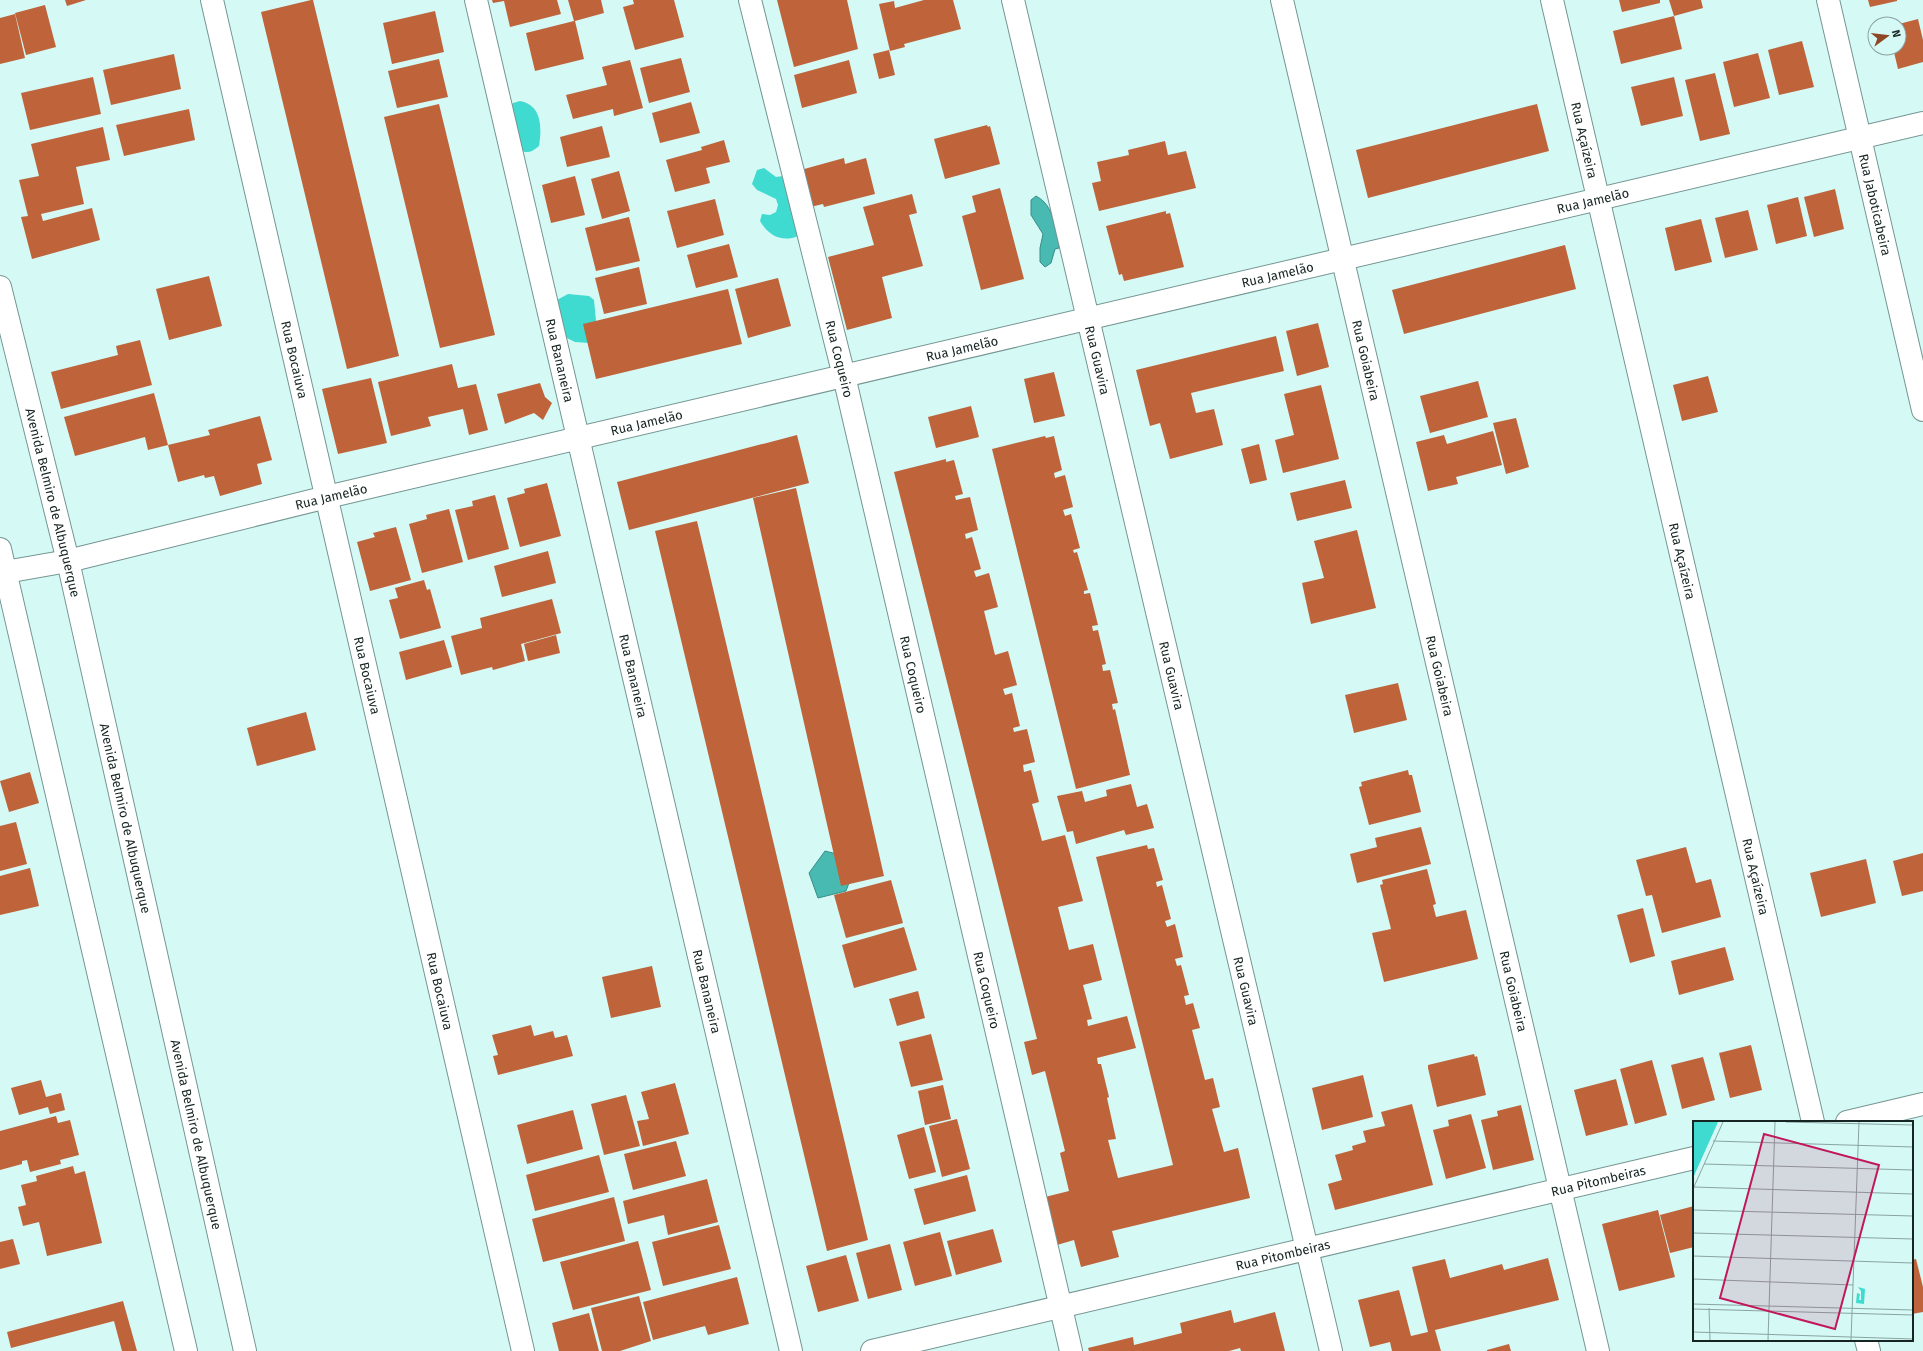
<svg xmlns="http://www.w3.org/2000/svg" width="1923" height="1351" font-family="'Fira Sans',sans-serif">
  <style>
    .green { fill: #3fdbd1 }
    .water { fill: #48bab2; stroke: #398d87 }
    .building { fill: #be633a }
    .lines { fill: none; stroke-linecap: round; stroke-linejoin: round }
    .street-casing { stroke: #759693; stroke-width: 24 }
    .secondary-casing { stroke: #759693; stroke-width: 24 }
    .street { stroke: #fff; stroke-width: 22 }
    .secondary { stroke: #fff; stroke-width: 22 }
    .labels { text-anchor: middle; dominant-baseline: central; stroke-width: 3; stroke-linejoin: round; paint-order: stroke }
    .street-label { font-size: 13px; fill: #162422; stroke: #d5f9f5 }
    .inset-road { fill: none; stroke: #89a4a1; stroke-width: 1 }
    .view { fill: #c2185b; fill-opacity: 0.15; stroke: #c2185b; stroke-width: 2 }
    .inset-edge { fill: none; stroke: #162422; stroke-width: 2 }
  </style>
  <rect width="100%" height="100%" fill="#d5f9f5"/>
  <path class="green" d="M520 101C542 105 542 128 539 146 532 152 528 154 519 150L509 109 513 103Z
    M764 168 776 177 783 176 798 236C782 243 768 235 760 221L762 214 770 215 776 212 778 205 776 199 757 190 752 184 757 170Z
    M568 294 589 296 594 300 597 331 590 343 575 342 561 335 555 301Z"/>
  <path class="water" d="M1036 196C1049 203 1052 214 1055 227 1057 235 1060 240 1059 248L1055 249 1051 263 1045 267 1040 262V248L1043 234 1031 215V200Z
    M825 851 852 858 856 864 846 891 818 898 809 873Z"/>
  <path class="building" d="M65 0H86L67 6Z
    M311 0H313L399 356 347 369 261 12Z
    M492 0H557L561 14 510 27 504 1 493 3Z
    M568 0H601L604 13 575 21 584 59 535 71 526 33 574 21Z
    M633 0H674L684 37 635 50 623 7 634 4Z
    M777 0H847L858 49 794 67Z
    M924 0H953L961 29 904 44 905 47 890 51 879 4 894 1 895 8Z
    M1619 0H1660V3L1622 12Z
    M1669 0H1701L1703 8 1674 16Z
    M1868 0H1897V1L1870 7Z
    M45 5 56 47 26 55 15 13Z
    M435 11 444 52 392 64 383 23Z
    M15 14 25 58 0 64V18Z
    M1674 16 1682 49 1621 64 1613 31Z
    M1918 19 1923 40V62L1898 69 1893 48H1899V24Z
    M1802 41 1814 87 1779 95 1768 50Z
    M889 50 895 75 879 79 873 54Z
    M1758 53 1770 98 1734 107 1723 62Z
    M174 54 181 89 111 105 103 70Z
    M681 58 690 92 649 103 640 68Z
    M439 59 448 97 397 108 388 71Z
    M630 60 643 108 614 116 613 109 573 119 566 95 607 85 602 67Z
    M849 60 857 93 802 108 794 75Z
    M1715 73 1730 134 1700 141 1685 80Z
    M93 77 101 114 30 130 21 93Z
    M1674 77 1683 116 1641 126 1631 87Z
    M691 102 700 133 660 143 652 113Z
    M439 104 495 335 440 348 384 117Z
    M1537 104 1549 151 1368 198 1356 150Z
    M189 109 195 140 124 156 116 125Z
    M987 125 988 127 990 126 1000 164 945 179 934 139Z
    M602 126 610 157 567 167 560 137Z
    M103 127 110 160 76 167 84 204 41 214 43 221 92 208 100 240 32 259 21 217 28 216 19 180 39 176 31 144Z
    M724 140 730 162 706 168 710 183 675 192 666 160 702 150 701 147Z
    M1165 141 1168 155 1186 151 1196 188 1099 211 1092 183 1101 181 1097 162 1129 155 1128 150Z
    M844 158 845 164 866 158 875 194 824 207 823 204 806 208 797 171Z
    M619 171 630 211 602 219 591 179Z
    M575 176 585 215 551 223 542 185Z
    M1000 188 1024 279 981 290 962 216 976 212 972 196Z
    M1835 189 1844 229 1814 237 1804 197Z
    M912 194 917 213 909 215 923 266 882 277 892 318 847 330 828 257 874 245 863 207Z
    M1798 197 1807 236 1776 244 1767 205Z
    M715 199 724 235 677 248 667 211Z
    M1748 210 1758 250 1725 258 1715 218Z
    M1166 211V214L1170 213 1184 267 1124 281 1122 274 1119 275 1106 226Z
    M629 217 640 261 596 271 585 228Z
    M1701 219 1712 262 1675 271 1665 228Z
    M729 244 738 277 696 288 687 255Z
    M1565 245 1576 289 1404 334 1392 290Z
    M639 267 647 304 604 314 595 278Z
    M209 276 222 326 169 340 156 289Z
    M778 278 791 326 748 338 735 289Z
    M728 289 742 344 596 379 583 324Z
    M1318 323 1329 367 1297 376 1286 331Z
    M1276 336 1284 371 1191 393 1196 413 1214 409 1223 445 1170 459 1160 423 1150 426 1136 370Z
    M140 340 152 385 61 409 51 372 118 355 116 346Z
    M452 364 458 388 476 384 488 430 469 435 463 409 428 417 431 426 391 436 378 382Z
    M1054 372 1065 416 1034 423 1024 379Z
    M1708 376 1718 412 1682 421 1673 385Z
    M371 378 387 443 338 454 322 389Z
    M1478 381 1488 417 1430 433 1420 396Z
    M540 383 545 397 552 403 543 420 534 413 505 424 497 394Z
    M1321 385 1339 459 1283 473 1275 440 1294 435 1284 394Z
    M154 393 168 445 148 450 145 437 75 456 64 417Z
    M971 406 979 437 936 448 928 417Z
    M260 416 272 460 257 464 262 484 220 496 214 476 205 478 204 475 178 482 168 445 210 435 208 430Z
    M1516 418 1529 467 1506 474 1493 423Z
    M1493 431 1502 465 1456 477 1458 484 1428 491 1416 442 1444 435 1447 444Z
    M797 435 809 483 629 530 617 482Z
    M1045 436 1046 438 1054 436 1062 470 1054 473 1055 478 1065 475 1073 507 1063 510 1065 516 1071 514 1080 548 1073 550 1074 553 1077 552 1088 590 1084 591V594L1090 593 1098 625 1092 626 1093 631 1098 630 1106 664 1102 665 1103 671 1110 670 1118 703 1112 704 1113 710 1115 709 1130 775 1076 789 992 449Z
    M1259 444 1267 480 1250 484 1241 449Z
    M946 459V462L954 460 963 494 955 496 956 500 970 497 978 530 965 534 966 539 972 537 981 569 974 571 976 577 989 573 998 607 984 611 995 655 1008 651 1017 685 1003 689 1005 695 1012 693 1020 726 1013 728 1014 732 1027 729 1035 762 1023 765 1024 772 1031 770 1039 802 1032 804 1042 841 1065 835 1083 901 1058 907 1069 950 1093 944 1102 980 1083 985 1092 1019 1087 1020 1088 1026 1127 1016 1136 1048 1097 1058 1098 1064H1101L1109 1097 1107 1098 1116 1139 1108 1140 1118 1178 1173 1165 1096 857 1147 845 1148 849 1154 848 1163 880 1156 882 1157 887 1162 885 1171 919 1165 921 1167 927 1175 924 1183 957 1175 959 1177 966 1181 965 1189 995 1184 996 1186 1005 1193 1003 1200 1028 1192 1030 1205 1080 1213 1078 1220 1107 1212 1109 1224 1152 1238 1148 1250 1198 1112 1231 1119 1257 1081 1267 1074 1240 1057 1245 1045 1197 1069 1191 1060 1153 1065 1151 1045 1071 1032 1075 1024 1042 1037 1039 894 472Z
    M1345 480 1352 508 1297 521 1290 493Z
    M547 483 561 536 520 547 507 498 525 493 524 489Z
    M796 488 884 876 841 886 753 498Z
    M495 495 509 549 468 560 455 510 473 506 472 501Z
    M449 509 463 562 422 573 409 524 427 519 426 515Z
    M697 521 868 1240 827 1251 655 531Z
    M396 527 411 580 370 591 357 542 375 537 373 533Z
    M1357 530 1376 608 1311 624 1302 583 1324 578 1314 541Z
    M548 551 556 583 502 597 494 566Z
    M424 580 427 590 430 589 441 628 400 639 389 600 398 598 395 588Z
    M552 599 561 633 521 644 525 661 493 670 492 667 461 675 451 636 482 628 480 618Z
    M556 635 560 653 528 661 524 644Z
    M444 640 452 667 406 680 399 652Z
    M1398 683 1407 720 1354 733 1345 695Z
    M306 712 316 750 257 766 247 728Z
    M1408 770 1409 775H1412L1421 812 1369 825 1359 787 1362 786 1361 782Z
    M30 772 39 803 9 812 0 781Z
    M1131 784 1137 807 1147 804 1154 828 1126 835 1124 830 1076 844 1073 831 1067 832 1057 796 1082 791 1085 802 1107 796 1106 790Z
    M16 822 27 864 0 871V826Z
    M1421 827 1431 864 1357 883 1350 854 1377 847 1375 838Z
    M1686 847 1696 883 1711 879 1721 917 1662 933 1652 895 1646 896 1636 860Z
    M1923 853V891L1902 896 1893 861Z
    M1866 859 1876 903 1821 917 1810 873Z
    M30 868 39 906 0 915V876Z
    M1427 869 1436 904 1433 905 1436 917 1466 910 1478 959 1384 982 1372 933 1391 929 1380 885 1383 884 1382 880Z
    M891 880 903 923 846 938 834 895Z
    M1643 908 1655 956 1630 963 1617 915Z
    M904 927 917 970 854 988 842 945Z
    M1725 947 1734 980 1679 995 1671 961Z
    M652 966 661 1007 611 1018 602 977Z
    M918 991 925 1018 897 1026 889 999Z
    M531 1025 534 1036 553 1031 555 1038 567 1035 573 1056 498 1075 493 1056 498 1055 492 1035Z
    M931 1034 943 1080 911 1087 899 1042Z
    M1751 1045 1762 1090 1730 1098 1719 1053Z
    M1474 1054 1475 1057 1477 1056 1486 1095 1437 1107 1428 1068V1065Z
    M1703 1057 1715 1100 1682 1109 1671 1065Z
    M1652 1060 1667 1115 1635 1124 1620 1069Z
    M1363 1075 1373 1117 1322 1130 1312 1088Z
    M1616 1079 1628 1125 1586 1136 1574 1090Z
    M41 1080 46 1097 61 1093 65 1110 50 1114 48 1107 19 1115 11 1088Z
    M675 1083 689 1134 643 1146 637 1121 649 1119 641 1092Z
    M943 1085 951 1119 925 1125 918 1091Z
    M626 1095 640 1146 604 1155 591 1104Z
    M1412 1104 1433 1185 1335 1210 1328 1184 1342 1180 1335 1155 1353 1150 1352 1146 1366 1142 1363 1131 1385 1126 1381 1112Z
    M1521 1105 1534 1160 1493 1170 1481 1120 1498 1116 1497 1111Z
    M573 1110 583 1149 527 1164 517 1125Z
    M1471 1114 1486 1168 1446 1179 1433 1130 1449 1126 1448 1120Z
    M56 1116 58 1123 70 1120 79 1155 60 1160 61 1164 30 1172 27 1160 22 1161V1164L0 1170V1131Z
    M957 1119 970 1169 942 1177 929 1126Z
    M924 1127 936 1172 909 1179 897 1135Z
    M676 1141 686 1176 633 1190 624 1154Z
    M599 1155 609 1192 535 1211 526 1175Z
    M73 1166 75 1174 85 1171 102 1243 47 1256 39 1222 23 1226 18 1207 26 1205 21 1185 37 1181 36 1176Z
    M967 1175 976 1211 924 1225 914 1189Z
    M707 1179 718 1222 668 1235 664 1215 628 1224 623 1201Z
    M614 1197 625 1241 543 1262 532 1219Z
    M1694 1206V1247L1670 1253 1660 1215Z
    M1658 1210 1675 1277 1619 1291 1602 1224Z
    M719 1225 731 1269 663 1286 652 1242Z
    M993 1229 1002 1262 956 1275 947 1241Z
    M940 1232 952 1276 915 1286 903 1242Z
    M13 1239 20 1264 0 1269V1242Z
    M638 1241 651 1290 573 1310 560 1262Z
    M890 1244 902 1290 868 1299 856 1253Z
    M846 1255 859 1301 818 1312 806 1266Z
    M1548 1258 1559 1300 1435 1330 1441 1351H1392L1390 1342 1370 1347 1358 1300 1399 1290 1411 1336 1428 1332 1412 1267 1445 1259 1450 1278 1502 1264 1504 1270Z
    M1916 1259 1923 1287V1312L1912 1314V1260Z
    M737 1277 749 1324 708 1335 705 1326 653 1340 643 1302Z
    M639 1296 651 1341 620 1351H602L591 1308Z
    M123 1301 137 1351H122L114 1321 11 1348 7 1332Z
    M1231 1310 1234 1323 1275 1312 1285 1351H1241L1240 1348 1229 1351H1089L1088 1348 1133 1337 1134 1345 1182 1333 1180 1323Z
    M589 1313 599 1351H559L552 1323Z
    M1509 1344 1511 1351H1487V1350Z"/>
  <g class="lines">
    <g class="street-casing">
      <g id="street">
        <path id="s1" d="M212 0 523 1351"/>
        <path id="s2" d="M476 0 791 1351"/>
        <path id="s3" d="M750 0 844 376 1071 1351"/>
        <path id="s4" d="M1013 0 1331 1351"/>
        <path id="s5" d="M1282 0 1598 1351"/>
        <path id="s6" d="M1552 0 1813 1122"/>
        <path id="s7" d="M1828 0 1923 410"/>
        <path id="s8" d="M0 573 68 561 327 497 1923 123"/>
        <path d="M1847 1122 1923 1104"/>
        <path d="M1866 1340 1869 1351"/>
        <path id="s9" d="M872 1351 1694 1158"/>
      </g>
    </g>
    <g class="secondary-casing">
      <g id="secondary">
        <path id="s10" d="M0 287 68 561 245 1351"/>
        <path d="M0 549 186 1351"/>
      </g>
    </g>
    <use href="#street" class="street"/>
    <use href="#secondary" class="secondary"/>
  </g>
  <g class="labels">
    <g class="street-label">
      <text stroke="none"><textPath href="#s6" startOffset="144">Rua Açaízeira</textPath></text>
      <text stroke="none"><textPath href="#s8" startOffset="1636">Rua Jamelão</textPath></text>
      <text stroke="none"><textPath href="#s7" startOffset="210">Rua Jaboticabeira</textPath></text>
      <text stroke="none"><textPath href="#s8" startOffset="1312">Rua Jamelão</textPath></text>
      <text stroke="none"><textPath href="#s8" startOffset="988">Rua Jamelão</textPath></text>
      <text stroke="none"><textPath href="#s3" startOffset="370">Rua Coqueiro</textPath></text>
      <text stroke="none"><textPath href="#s1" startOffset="369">Rua Bocaiuva</textPath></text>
      <text stroke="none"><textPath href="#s2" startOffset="370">Rua Bananeira</textPath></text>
      <text stroke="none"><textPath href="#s4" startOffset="370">Rua Guavira</textPath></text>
      <text stroke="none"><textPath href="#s5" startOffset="370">Rua Goiabeira</textPath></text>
      <text stroke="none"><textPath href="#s8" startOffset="664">Rua Jamelão</textPath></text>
      <text stroke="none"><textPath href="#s8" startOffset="340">Rua Jamelão</textPath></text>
      <text stroke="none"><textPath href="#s10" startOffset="222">Avenida Belmiro de Albuquerque</textPath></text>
      <text stroke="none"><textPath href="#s6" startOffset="576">Rua Açaízeira</textPath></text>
      <text stroke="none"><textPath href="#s1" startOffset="693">Rua Bocaiuva</textPath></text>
      <text stroke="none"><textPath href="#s2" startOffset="694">Rua Bananeira</textPath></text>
      <text stroke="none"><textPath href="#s3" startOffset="694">Rua Coqueiro</textPath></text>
      <text stroke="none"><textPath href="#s5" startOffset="694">Rua Goiabeira</textPath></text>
      <text stroke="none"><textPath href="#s4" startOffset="694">Rua Guavira</textPath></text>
      <text stroke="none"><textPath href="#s10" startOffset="546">Avenida Belmiro de Albuquerque</textPath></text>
      <text stroke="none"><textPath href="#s6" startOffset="900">Rua Açaízeira</textPath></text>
      <text stroke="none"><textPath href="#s3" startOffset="1018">Rua Coqueiro</textPath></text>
      <text stroke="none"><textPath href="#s1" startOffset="1017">Rua Bocaiuva</textPath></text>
      <text stroke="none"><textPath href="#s2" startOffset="1018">Rua Bananeira</textPath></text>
      <text stroke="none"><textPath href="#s4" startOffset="1018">Rua Guavira</textPath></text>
      <text stroke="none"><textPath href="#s5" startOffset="1018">Rua Goiabeira</textPath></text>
      <text stroke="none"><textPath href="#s10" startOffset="870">Avenida Belmiro de Albuquerque</textPath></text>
      <text stroke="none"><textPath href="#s9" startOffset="746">Rua Pitombeiras</textPath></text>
      <text stroke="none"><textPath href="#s9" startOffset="422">Rua Pitombeiras</textPath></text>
    </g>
  </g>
  <g transform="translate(1693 1121)">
    <rect width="220" height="220" fill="#d5f9f5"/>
    <path d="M0 1H25L0 57ZM165 166 172 168 171 183 163 182 164 172 167 173 166 179H168V170Z" fill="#3fdbd1"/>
    <path class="inset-road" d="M93 1 220 4M20 20 220 26M11 43 220 49M1 66 220 73M0 68 30 1M0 89 220 95M0 112 220 118M0 135 220 142M0 158 160 164M0 183 220 189M16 187 17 219M0 188 220 194M0 211 220 218M75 219 82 1M158 219 166 1"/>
    <path class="view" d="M71 13 186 44 142 208 27 177Z"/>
    <rect width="220" height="220" class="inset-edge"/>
  </g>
  <g transform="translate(1887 36) rotate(75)"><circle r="19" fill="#d5f9f5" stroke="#89a4a1"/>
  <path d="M0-3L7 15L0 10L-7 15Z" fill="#8e4624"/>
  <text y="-6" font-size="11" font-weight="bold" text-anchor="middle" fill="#162422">N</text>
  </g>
</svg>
